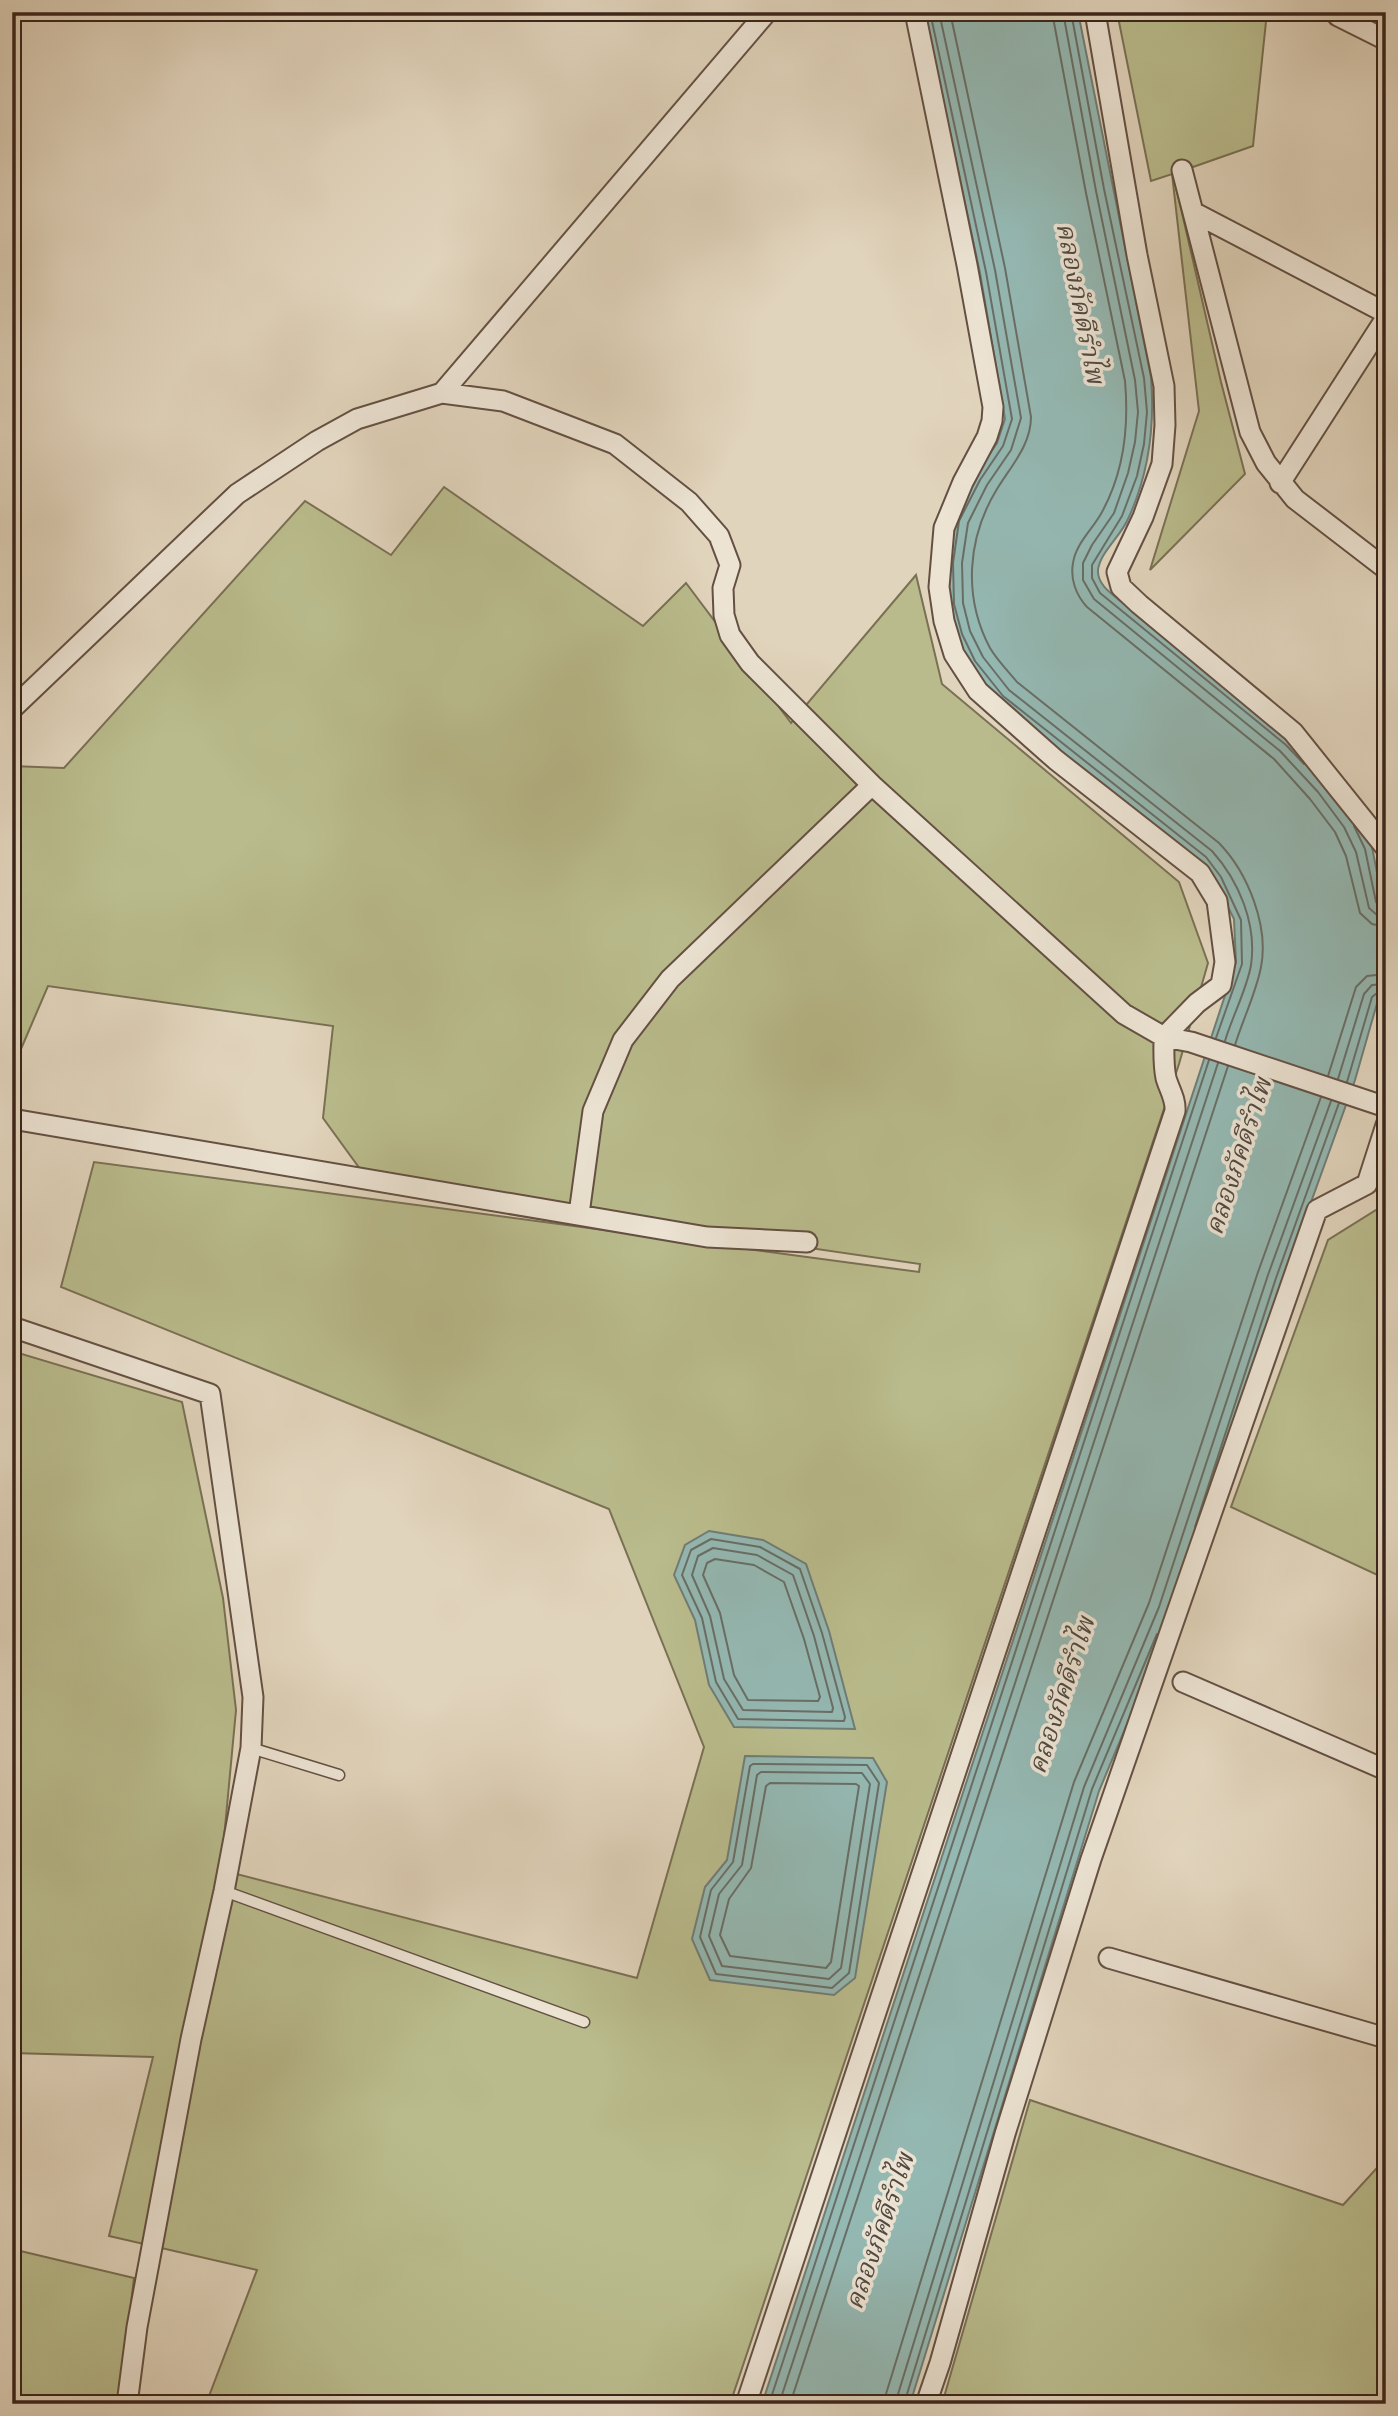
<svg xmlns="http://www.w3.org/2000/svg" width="1398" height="2416" font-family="'EB Garamond','Noto Serif Thai',serif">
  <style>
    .green { fill: #b9bb8c; stroke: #7a7054; stroke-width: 2 }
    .water { fill: #94b8b2; stroke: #707d76; stroke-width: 2 }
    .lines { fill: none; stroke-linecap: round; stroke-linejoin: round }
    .shore { stroke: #686e66; stroke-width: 2 }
    .service-casing { stroke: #645043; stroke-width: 13 }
    .minor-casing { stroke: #645043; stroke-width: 23 }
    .service { stroke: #ece3d3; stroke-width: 10 }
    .minor { stroke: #ece3d3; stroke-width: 19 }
    .labels { text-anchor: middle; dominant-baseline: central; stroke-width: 7; stroke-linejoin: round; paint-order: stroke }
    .water-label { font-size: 26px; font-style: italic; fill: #514941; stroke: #ece3d3 }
  </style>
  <rect width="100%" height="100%" fill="#e1d4bc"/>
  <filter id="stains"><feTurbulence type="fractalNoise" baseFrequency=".00286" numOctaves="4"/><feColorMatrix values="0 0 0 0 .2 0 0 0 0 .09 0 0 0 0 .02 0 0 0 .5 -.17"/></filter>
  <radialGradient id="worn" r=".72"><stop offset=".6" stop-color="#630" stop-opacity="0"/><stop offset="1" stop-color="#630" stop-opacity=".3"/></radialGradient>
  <path class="green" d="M1117 12H1267L1253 146 1173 174 1221 382 1245 474 1150 570 1199 411 1172 174 1151 181Z
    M444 487 643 626 686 583 791 723 916 575 942 684 1179 882 1208 963 1179 1064 730 2404H206L257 2270 109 2236 153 2057 12 2053V1351L182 1402 223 1598 236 1710 221 1870 637 1978 704 1747 609 1509 61 1287 94 1162 919 1272 920 1264 371 1184 323 1118 333 1026 48 986 12 1070V766L64 768 305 501 391 555Z
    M1386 1193V1579L1231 1507 1328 1240 1379 1208Z
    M1030 2100 1343 2205 1386 2158V2404H942Z
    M12 2249 134 2278 119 2404H12Z"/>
  <path class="water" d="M924 12H1078L1151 377C1155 427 1149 474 1128 519 1121 536 1100 552 1098 570 1097 585 1112 594 1123 603L1291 740 1358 818 1372 847 1383 903 1386 926V1000H1378L1355 1080 1283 1280 1174 1612 1099 1791 910 2404H762L1236 962 1234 919 1215 881 1133 810 998 701 969 665 955 636 947 605 953 518 974 477 997 443 1005 419 980 273Z
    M709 1531 763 1540 806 1564 829 1631 855 1729 734 1727 709 1685 695 1620 674 1575 685 1545Z
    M745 1756 873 1758 887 1782 855 1978 834 1995 710 1980 692 1939 705 1887 727 1860Z"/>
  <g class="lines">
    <path class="shore" d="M930 12 986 272 1012 419 1003 446 980 480 959 521 953 563 954 604 962 634 975 661 1003 696 1206 857 1221 877 1241 920 1242 964 1216 1038
      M939 12 995 270 1021 418 1011 450 987 485 968 523 962 563 963 603 970 631 983 657 1009 690 1212 851C1239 881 1257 924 1251 965 1247 989 1232 1017 1225 1041
      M950 12 1005 268 1031 417C1031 445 1011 466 997 489 967 538 963 597 990 648 997 660 1008 671 1017 682L1219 843C1248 873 1269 926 1261 967 1256 993 1243 1019 1235 1045
      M1052 12 1086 193 1125 381C1129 426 1124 472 1102 512 1093 529 1076 543 1073 563 1070 579 1076 595 1087 607L1274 759 1310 799 1335 832 1346 856 1360 913 1372 924 1386 927
      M1063 12 1096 191 1135 380 1138 412 1135 442 1128 473 1114 513 1092 545 1083 563V580L1094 599 1280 751 1318 792 1344 827 1356 852 1369 908 1377 915 1386 916
      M1071 12 1104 189 1144 378 1147 412 1144 444 1137 476 1122 516 1092 565V578L1100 593 1286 745 1304 764
      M1354 826 1365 849 1376 902 1380 906 1386 907
      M1328 1076 1356 987 1367 976 1386 974
      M1338 1079 1364 994 1372 985 1386 984
      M1347 1082 1372 997 1377 993H1386
      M1195 1527 1276 1278 1339 1103
      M711 1539 760 1547 800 1569 822 1633 845 1717 844 1721 738 1719 716 1682 702 1618 682 1575 691 1550Z
      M713 1548 757 1555 793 1575 814 1636 833 1708 832 1712 743 1710 724 1679 710 1616 692 1575 698 1556Z
      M715 1559 754 1565 784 1582 804 1639 820 1697 818 1701 748 1700 734 1675 720 1613 703 1575 707 1563Z
      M753 1764 867 1765 879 1783 849 1973 832 1988 716 1974 700 1937 711 1890 733 1862 750 1766Z
      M761 1772 862 1773 870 1784 841 1968 829 1979 722 1966 709 1936 719 1894 742 1865 757 1775Z
      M770 1783 856 1784 859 1786 831 1962 826 1968 730 1956 720 1935 729 1899 751 1868 766 1786Z
      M769 2404 1209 1060
      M779 2404 1218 1063
      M790 2404 1228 1066
      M885 2404 886 2394 1074 1782 1149 1603 1258 1272 1321 1097
      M895 2404 1084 1787 1159 1607 1268 1275 1331 1101
      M904 2404 1092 1789 1157 1634"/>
    <g class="service-casing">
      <path id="service" d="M251 1748 339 1775
        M224 1891 584 2022"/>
    </g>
    <g class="minor-casing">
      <path id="minor" d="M1095 12 1137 255 1164 386 1165 425 1162 464 1143 517 1117 572 1121 587 1139 604 1293 732 1386 848
        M1340 12 1338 16 1386 40
        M1182 170 1250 432 1266 463 1295 499 1386 569
        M1193 212 1386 313
        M442 393 767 12
        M1280 483 1386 318
        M12 709 237 494 317 441 357 419 442 393 503 401 615 444 689 502 719 536 730 565 723 588 724 615 730 635 750 663 872 785 1124 1014 1164 1037 1191 1042 1386 1107
        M12 1119 707 1237 807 1242
        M579 1214 593 1111 623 1040 670 979 872 785
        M12 1327 210 1394 253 1697 251 1748 224 1891 191 2039 137 2327 127 2404
        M1183 1682 1386 1770
        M1109 1958 1386 2038
        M746 2404 1175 1111C1176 1099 1169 1089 1166 1078 1163 1064 1164 1051 1164 1037L1197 1003 1221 985 1225 962 1217 901 1200 873 1056 760 978 691 954 654 944 621 939 587 944 528 963 482 987 437 992 421 993 407 967 265 915 12
        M926 2404 940 2363 1005 2134 1091 1859 1317 1210 1367 1184 1386 1125"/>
    </g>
    <use href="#service" class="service"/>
    <use href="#minor" class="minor"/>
  </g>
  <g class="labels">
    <g class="water-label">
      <text transform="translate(1081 303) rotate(79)">คลองภัคดีรำไพ</text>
      <text transform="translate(1238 1156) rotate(-72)">คลองภัคดีรำไพ</text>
      <text transform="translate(1061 1695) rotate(-72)">คลองภัคดีรำไพ</text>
      <text transform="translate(879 2231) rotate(-71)">คลองภัคดีรำไพ</text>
    </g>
  </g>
  <rect width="1398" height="2416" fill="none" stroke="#e1d4bc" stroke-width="42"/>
  <rect x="14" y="14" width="1370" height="2388" fill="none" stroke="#3b241b" stroke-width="3.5"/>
  <rect x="21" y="21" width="1356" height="2374" fill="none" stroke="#3b241b" stroke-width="2"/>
  <rect width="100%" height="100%" filter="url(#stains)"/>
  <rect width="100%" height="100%" fill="url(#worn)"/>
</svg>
